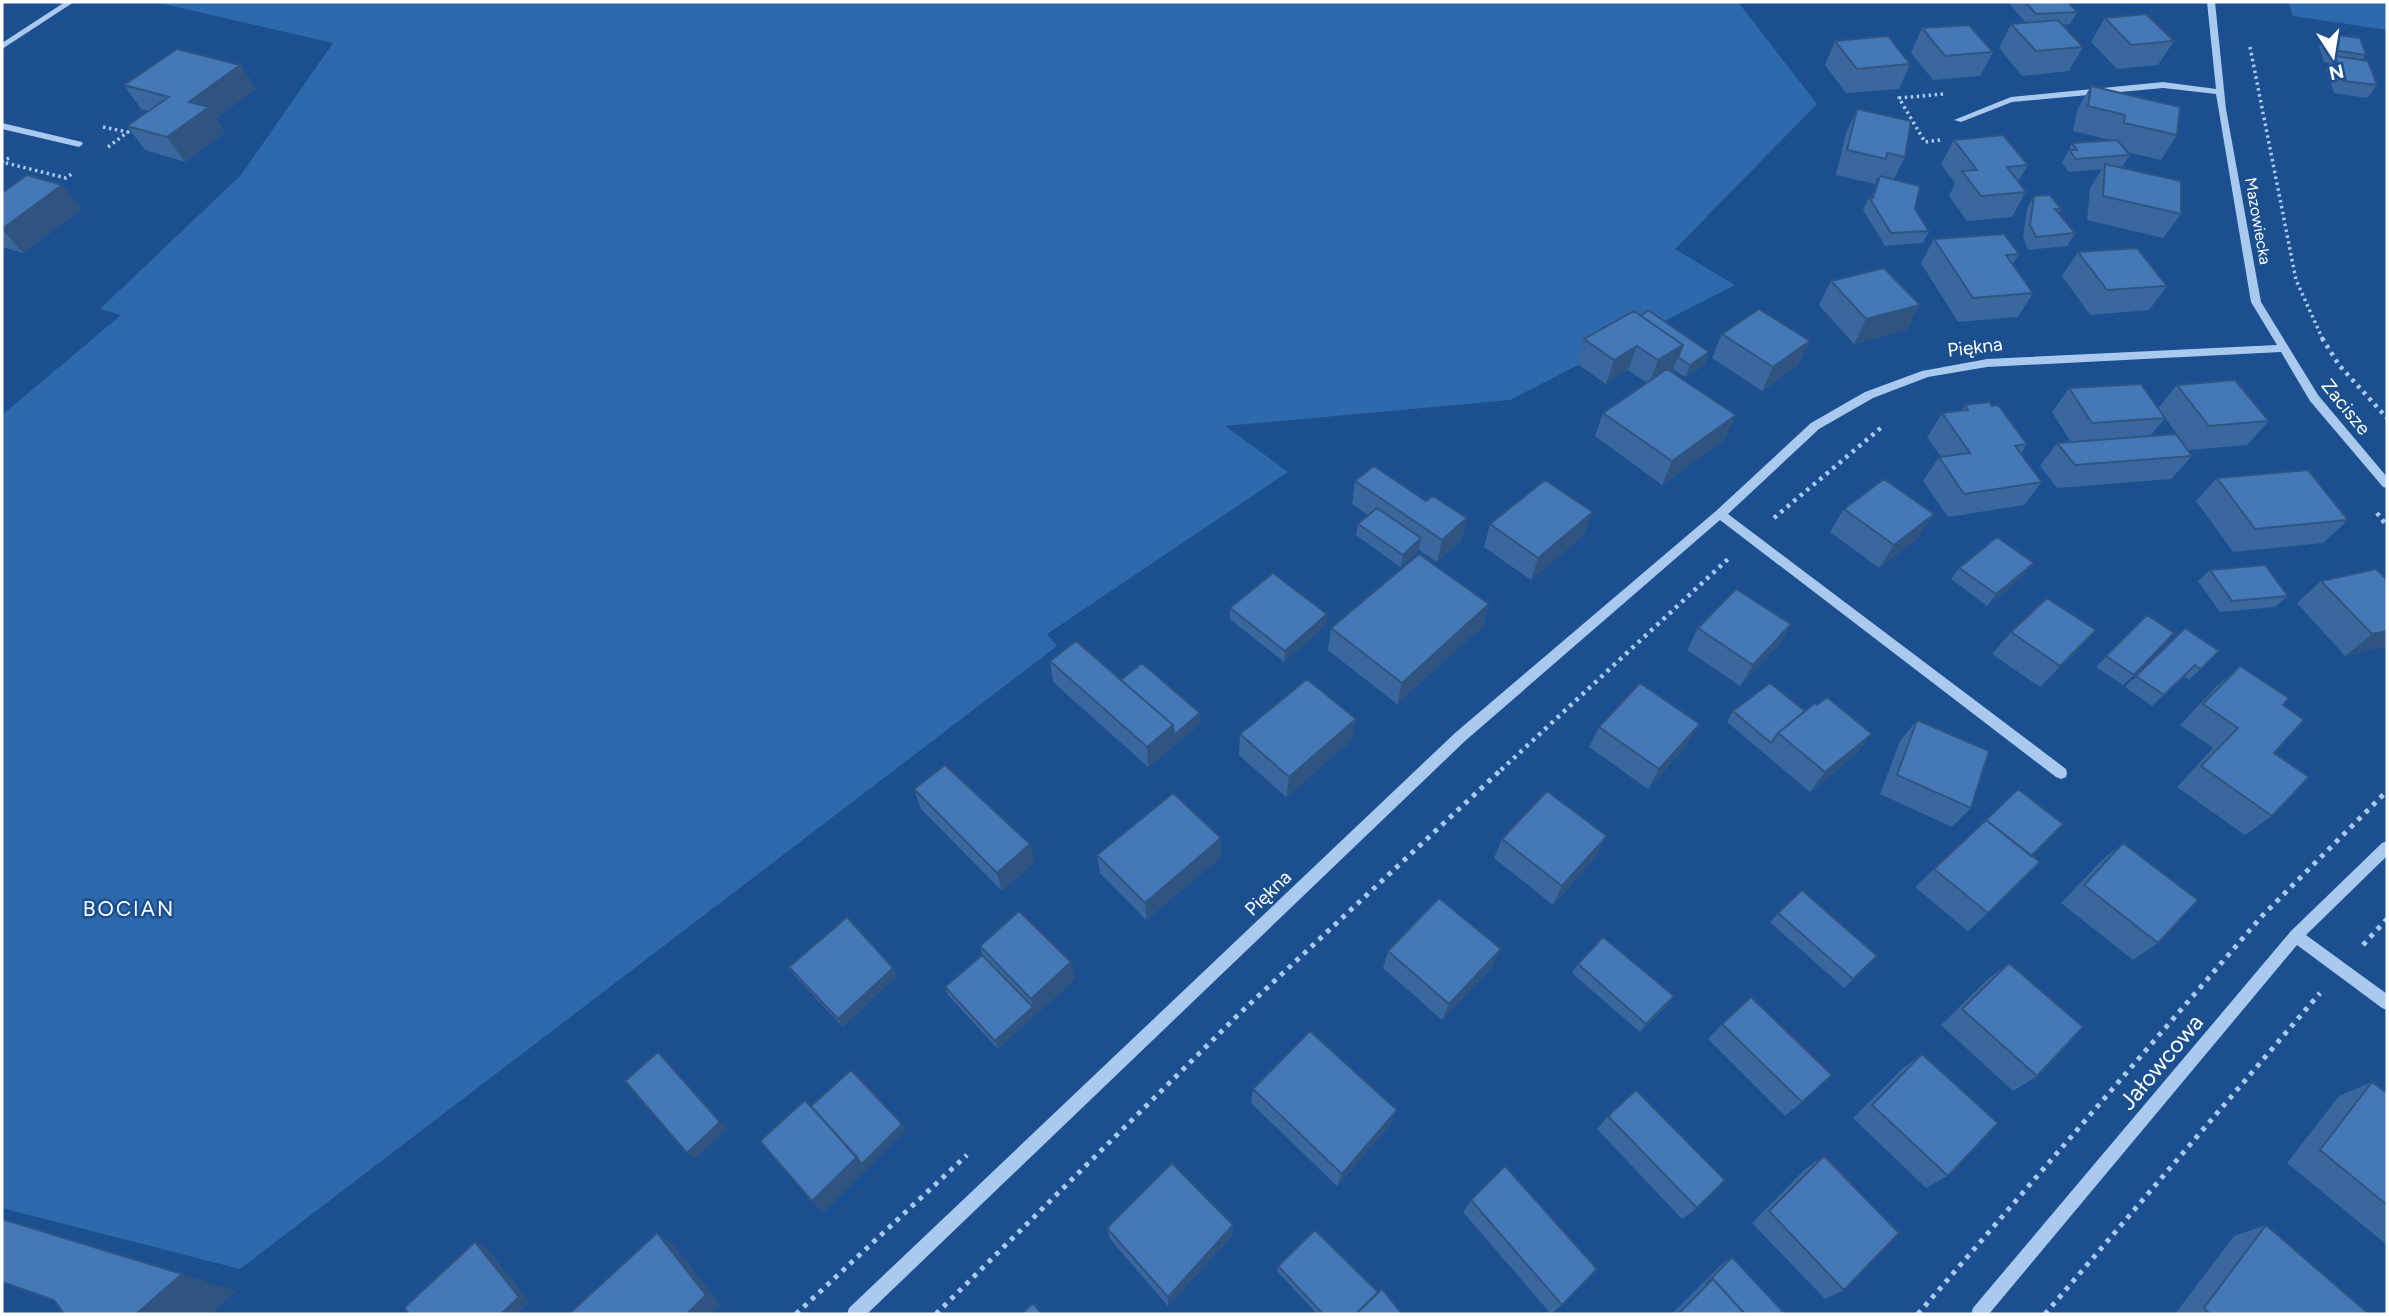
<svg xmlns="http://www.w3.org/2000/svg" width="2389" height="1316" font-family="Figtree,sans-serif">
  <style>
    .green { fill: #2e69ad }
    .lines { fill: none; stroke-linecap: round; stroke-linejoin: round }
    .path-far2 { stroke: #a9c9ee; stroke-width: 3.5; stroke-dasharray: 2.5 3.5; stroke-linecap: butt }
    .path-far1 { stroke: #a9c9ee; stroke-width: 4.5; stroke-dasharray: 3.5 5; stroke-linecap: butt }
    .path { stroke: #a9c9ee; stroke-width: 5; stroke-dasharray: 4.5 6; stroke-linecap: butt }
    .minor { fill: #a9c9ee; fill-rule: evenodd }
    .wall { fill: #3a679d }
    .shaded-wall { fill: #305480 }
    .building { fill: #4478b7; stroke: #305480; stroke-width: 2 }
    .labels { text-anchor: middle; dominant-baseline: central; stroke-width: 5; stroke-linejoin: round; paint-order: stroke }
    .far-street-label { font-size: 16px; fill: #fff; stroke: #1b4f8f }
    .street-label { font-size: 19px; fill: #fff; stroke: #1b4f8f }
    .neighbourhood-label { font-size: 21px; letter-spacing: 2px; fill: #fff; stroke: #1b4f8f }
    .near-street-label { font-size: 23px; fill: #fff; stroke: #1b4f8f }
  </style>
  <rect width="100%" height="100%" fill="#1b4f8f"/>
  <path class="green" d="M155 2H1738L1817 104 1675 249 1735 285 1510 400 1225 426 1288 472 1047 634 1057 646 240 1269 2 1208V415L121 315 100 309 241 175 333 43Z
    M2288 2H2387V30L2293 16Z"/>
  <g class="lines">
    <path class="path-far2" d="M2250 47 2296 280 2323 340
      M103 127 128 132 108 147
      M1940 140 1925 142 1899 98 1944 94
      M9 158 2 162 66 178 73 173"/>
    <path class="path-far1" d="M2322 338 2339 365 2387 418
      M2377 513 2387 526
      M1774 518 1882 427
      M1501 770 1728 559"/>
    <path class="path" d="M2363 945 2387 919
      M796 1314 967 1155
      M936 1314 1238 1015 1503 768
      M1918 1314 2262 916 2387 791
      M2045 1314 2320 993"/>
    <path class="minor" d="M65 2H74L2 49V43Z
      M2207 2H2215L2226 109 2261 302 2318 395 2387 477V488L2383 487 2310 401 2281 352 1987 367 1928 377 1873 398 1819 429 1728 514 2066 769 2067 773 2066 777 2061 779 2056 777 1720 520 1465 741 867 1314H847L849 1308 1455 733 1716 511 1811 423 1865 392 1922 371 1987 359 2277 345 2251 302 2216 94 2163 88 2012 102 1961 122 1954 120 2011 97 2163 82 2216 89Z
      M2 123 82 142 83 144 79 147 2 129Z
      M2387 841V856L2306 935 2387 994V1010L2382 1008 2297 945 1989 1314H1971L1973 1308 2291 931 2382 843Z"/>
  </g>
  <path class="wall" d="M2008 2H2068L2077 12 2070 24 2062 25 2083 47 2069 71 2022 76 1999 48 2011 24 2026 23Z
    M2105 18 2174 41 2158 65 2117 69 2091 42Z
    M1922 28 1993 52 1980 76 1933 80 1911 53Z
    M2328 34 2366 55 2362 60 2377 85 2367 98 2334 93 2326 68 2330 63 2324 62 2319 46Z
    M1835 41 1910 64 1899 89 1846 93 1825 65Z
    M240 65 256 89 216 118 225 132 185 162 145 150 127 126 148 111 141 109 124 85Z
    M2091 86 2177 135 2161 160 2127 152 2130 155 2122 167 2181 214 2163 238 2087 220 2090 188 2102 169 2069 172 2062 163 2072 143 2110 140 2073 131 2077 110Z
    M1857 109 1905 157 1894 179 1929 231 1923 243 1885 246 1863 210 1869 197 1871 198 1879 178H1877L1875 184 1836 175 1846 133Z
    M1954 140 2028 165 2018 182 2026 192 2012 217 1967 221 1949 196 1955 183 1941 164Z
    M2 193 82 209 23 253 2 247Z
    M2034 196 2061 209 2059 213 2075 233 2067 246 2028 250 2023 237 2027 209Z
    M1934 239 2019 254 2013 264 2033 293 2018 317 1958 322 1921 263Z
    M2078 252 2167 286 2149 310 2090 315 2062 276Z
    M1831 281 1907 330 1854 344 1819 305Z
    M1641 316 1709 352 1704 365 1685 377 1673 369 1670 371 1725 439 1662 485 1595 436 1603 413 1647 383 1628 370 1606 384 1576 363 1584 339Z
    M1722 334 1798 365 1762 391 1712 358Z
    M2177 385 2269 421 2247 445 2189 450 2165 418 2150 436 2192 456 2171 479 2057 488 2040 466 2057 443 2071 442 2052 412 2069 388 2158 408Z
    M1965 405 1992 406 2027 444 2021 454 2042 482 2024 505 1948 517 1923 481 1939 457H1941L1927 437 1942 413 1962 411Z
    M2217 478 2348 520 2323 543 2233 552 2196 501Z
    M1355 481 1426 501 1467 518 1461 541 1437 562 1419 550 1400 567 1356 535 1358 524 1368 515 1352 504Z
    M1844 509 1919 537 1879 568 1830 532Z
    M1490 524 1584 535 1531 580 1484 547Z
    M1959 568 2025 574 1987 606 1951 579Z
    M2210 570 2288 596 2275 607 2220 612 2198 581Z
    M2321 581 2387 646 2345 656 2297 603Z
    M1489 604 1483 626 1397 704 1328 650 1331 628Z
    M1230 608 1327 614 1326 625 1284 662 1230 619Z
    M2147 615 2134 675 2123 685 2096 667Z
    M1791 624 1778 646 1740 686 1687 650 1698 628Z
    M2185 628 2219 651 2189 680 2183 676 2152 706 2125 687Z
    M2011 632 2076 652 2040 687 1992 654Z
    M1050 661 1121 680 1200 713V724L1148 767 1053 682Z
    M2240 666 2283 705 2274 753 2272 816 2245 835 2177 787 2213 748 2180 725 2216 687Z
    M1817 705 1872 734 1856 754 1810 792 1727 722 1733 711H1805Z
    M1917 720 1971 808 1952 827 1880 794 1900 741Z
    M1599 727 1688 744 1648 789 1589 747Z
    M1240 734 1352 740 1286 797 1239 755Z
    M914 789 1030 844 1034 863 1002 891 921 809Z
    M2018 789 2031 856 1988 913 1968 931 1915 887Z
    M1502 839 1597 855 1553 905 1494 858Z
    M2123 843 2158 943 2133 960 2061 903 2100 862Z
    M1097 855 1221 857 1146 920 1100 873Z
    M1778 913 1877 956 1844 988 1770 922Z
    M980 946 1075 979 998 1049 948 995 945 987 982 955Z
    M1388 951 1493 966 1442 1020 1383 968Z
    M2009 963 2037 1076 2013 1091 1941 1025 1987 980Z
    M1578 964 1674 996 1668 1004 1640 1032 1572 973Z
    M789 967 897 976 843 1027 795 976Z
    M1722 1024 1802 1102 1785 1116 1708 1039Z
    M1922 1054 1948 1176 1926 1188 1853 1118 1902 1069Z
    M2372 1082 2387 1093V1245L2287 1163 2339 1096Z
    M1253 1089 1391 1124 1337 1186 1251 1103Z
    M1608 1116 1697 1208 1682 1219 1597 1129Z
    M1824 1156 1844 1290 1825 1299 1752 1223 1805 1169Z
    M1471 1200 1562 1305 1551 1314 1463 1212Z
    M1233 1225 1232 1236 1168 1306 1110 1239 1107 1228Z
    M2266 1225 2369 1314H2175L2234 1236Z
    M1732 1257 1785 1314H1672L1724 1262Z
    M1278 1266 1378 1292 1402 1314H1317L1277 1271Z"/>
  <path class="shaded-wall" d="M240 65 256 89 216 118 225 132 185 162 167 137 189 102Z
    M62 185 82 209 23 253 2 229Z
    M1920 305 1907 330 1854 344 1866 319Z
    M1810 341 1798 365 1762 391 1773 367Z
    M1683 345 1673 369 1649 384 1658 360Z
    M1637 346 1628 370 1606 384 1614 360Z
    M1709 352 1704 365 1685 377 1690 365Z
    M1736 415 1725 439 1662 485 1672 461Z
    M1593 512 1584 535 1531 580 1538 558Z
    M1934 514 1919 537 1879 568 1894 545Z
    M1467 518 1461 541 1437 562 1442 540Z
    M1421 538 1419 550 1400 567 1403 555Z
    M2034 563 2025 574 1987 606 1996 594Z
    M1489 604 1483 626 1397 704 1402 683Z
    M1327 614 1326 625 1284 662 1285 651Z
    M1791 624 1778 646 1740 686 1753 665Z
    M2096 630 2076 652 2040 687 2060 666Z
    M2387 631V646L2345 656 2372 634Z
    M1200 713V724L1148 767 1147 747 1173 725Z
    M1356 719 1352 740 1286 797 1289 777Z
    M1700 724 1688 744 1648 789 1659 769Z
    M1872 734 1856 754 1810 792 1825 772Z
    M1607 836 1597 855 1553 905 1562 886Z
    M1221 838V857L1146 920 1145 903Z
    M1030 844 1034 863 1002 891 997 873Z
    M1501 949 1493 966 1442 1020 1449 1004Z
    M1071 962 1075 979 998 1049 995 1041 1033 1007 1031 999Z
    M893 968 897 976 843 1027 838 1019Z
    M1674 996 1668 1004 1640 1032 1646 1024Z
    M658 1052 727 1129 695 1159 687 1153Z
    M1397 1110 1391 1124 1337 1186 1342 1174Z
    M902 1124 906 1130 823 1213 812 1201 857 1157Z
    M1233 1225 1232 1236 1168 1306V1297Z
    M657 1233 673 1244 721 1305 711 1314H687Z
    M475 1242 486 1247 530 1302 517 1314H501Z
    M182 1274 236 1291 211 1314H136Z"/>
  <path class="building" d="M2025 2H2068L2077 12 2036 14Z
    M2146 14 2174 41 2131 45 2105 18Z
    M2058 20 2083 47 2036 51 2011 24Z
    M1969 25 1993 52 1945 56 1922 28Z
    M2328 34 2360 38 2366 55 2333 50Z
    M1888 36 1910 64 1857 69 1835 41Z
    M177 49 240 65 189 102 209 107 167 137 127 126 169 97 124 85Z
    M2335 56 2368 61 2377 85 2344 81Z
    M2091 86 2180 107 2177 135 2124 123 2125 115 2088 106Z
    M1857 109 1911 121 1905 157 1887 153 1886 159 1847 150Z
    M2003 135 2028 165 2007 167 2026 192 1981 196 1962 171 1977 170 1954 140Z
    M2117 140 2130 155 2076 159 2069 150H2077L2072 143Z
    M2105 164 2181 181V214L2103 196Z
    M27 175 62 185 2 229V193Z
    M1880 176 1920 186 1915 209 1929 231 1891 233 1869 197 1873 198Z
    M2050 195 2061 209H2055L2075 233 2036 237 2030 225 2034 196Z
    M2004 234 2019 254 2006 255 2033 293 1973 298 1934 239Z
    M2137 248 2167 286 2107 290 2078 252Z
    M1884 268 1920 305 1866 319 1831 281Z
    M1759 309 1810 341 1773 367 1722 334Z
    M1648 310 1709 352 1690 365 1678 357 1683 345 1641 316Z
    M1634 311 1683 345 1658 360 1637 346 1614 360 1584 339Z
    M1667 369 1736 415 1672 461 1603 413Z
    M2235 380 2269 421 2209 426 2177 385Z
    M2141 384 2165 418 2092 423 2069 388Z
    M1989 402 1992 406 1998 405 2027 444 2015 446 2042 482 1964 494 1939 457 1970 453 1942 413 1968 410 1965 405Z
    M2176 434 2192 456 2075 465 2057 443Z
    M1374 466 1426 501 1433 496 1467 518 1442 540 1355 481Z
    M2308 470 2348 520 2255 529 2217 478Z
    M1884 479 1934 514 1894 545 1844 509Z
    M1545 480 1593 512 1538 558 1490 524Z
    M1377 508 1421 538 1403 555 1358 524Z
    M1997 537 2034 563 1996 594 1959 568Z
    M1419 554 1489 604 1402 683 1331 628Z
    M2265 565 2288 596 2232 601 2210 570Z
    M2376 569 2387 580V631L2372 634 2321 581Z
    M1273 573 1327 614 1285 651 1230 608Z
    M1736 589 1791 624 1753 665 1698 628Z
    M2047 598 2096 630 2060 666 2011 632Z
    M2147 615 2174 633 2134 675 2106 656Z
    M2185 628 2219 651 2201 669 2195 665 2164 695 2136 676Z
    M1076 641 1173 725 1147 747 1050 661Z
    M1142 663 1200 713 1174 735 1173 725 1121 680Z
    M2240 666 2289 698 2283 705 2304 720 2274 753 2309 777 2272 816 2201 766 2238 728 2203 704Z
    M1307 679 1356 719 1289 777 1240 734Z
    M1640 683 1700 724 1659 769 1599 727Z
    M1770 683 1805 711 1778 733 1771 743 1733 711Z
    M1827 697 1872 734 1825 772 1778 733 1815 703 1817 705Z
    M1917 720 1989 751 1971 808 1897 775Z
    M945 765 1030 844 997 873 914 789Z
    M2018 789 2063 824 2031 856 1986 820Z
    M1547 791 1607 836 1562 886 1502 839Z
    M1173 793 1221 838 1145 903 1097 855Z
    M1986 820 2040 862 1988 913 1934 869Z
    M2123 843 2198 900 2158 943 2084 885Z
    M1802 890 1877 956 1853 979 1778 913Z
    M1439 898 1501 949 1449 1004 1388 951Z
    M1019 911 1071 962 1031 999 980 946Z
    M847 917 893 968 838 1019 789 967Z
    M1603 937 1674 996 1646 1024 1578 964Z
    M982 955 1033 1007 995 1041 945 987Z
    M2009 963 2083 1027 2037 1076 1962 1009Z
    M1751 997 1832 1075 1802 1102 1722 1024Z
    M1310 1031 1397 1110 1342 1174 1253 1089Z
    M658 1052 720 1122 687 1153 625 1081Z
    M1922 1054 1998 1123 1948 1176 1872 1105Z
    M851 1070 902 1124 862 1164 811 1106Z
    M2372 1082 2387 1093V1205L2320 1150Z
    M1636 1090 1725 1180 1697 1208 1608 1116Z
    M805 1100 857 1157 812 1201 760 1141Z
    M1824 1156 1899 1233 1844 1290 1769 1211Z
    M1172 1163 1233 1225 1168 1297 1107 1228Z
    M1505 1166 1597 1269 1562 1305 1471 1200Z
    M2 1219 182 1274 136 1314H64L54 1300 2 1282Z
    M2266 1225 2369 1314H2210L2204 1308Z
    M1315 1230 1378 1292 1356 1314H1323L1278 1266Z
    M657 1233 706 1295 687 1314H569Z
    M475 1242 519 1297 501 1314H409L404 1308Z
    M1732 1257 1785 1314H1745L1713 1279 1706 1284Z
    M1713 1279 1745 1314H1678Z
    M1382 1289 1402 1314H1356Z
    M1033 1303 1042 1314H1022Z"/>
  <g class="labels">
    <g class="far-street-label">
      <text transform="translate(2258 221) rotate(80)">Mazowiecka</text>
    </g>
    <g class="street-label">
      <text transform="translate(1975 347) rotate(-7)">Piękna</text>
      <text transform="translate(2346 407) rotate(51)">Zacisze</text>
      <text transform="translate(1268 893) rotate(-44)">Piękna</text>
    </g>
    <g class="neighbourhood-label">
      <text x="129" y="908">BOCIAN</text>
    </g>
    <g class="near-street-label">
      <text transform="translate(2161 1062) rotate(-50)">Jałowcowa</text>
    </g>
  </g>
  <rect width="2389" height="1316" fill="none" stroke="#ffffff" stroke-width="7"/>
  <g transform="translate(2333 56) rotate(168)" stroke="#1b4f8f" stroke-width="5" paint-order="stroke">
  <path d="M0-5L12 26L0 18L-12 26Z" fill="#ffffff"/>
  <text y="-10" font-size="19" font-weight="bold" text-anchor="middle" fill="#ffffff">N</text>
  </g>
</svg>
